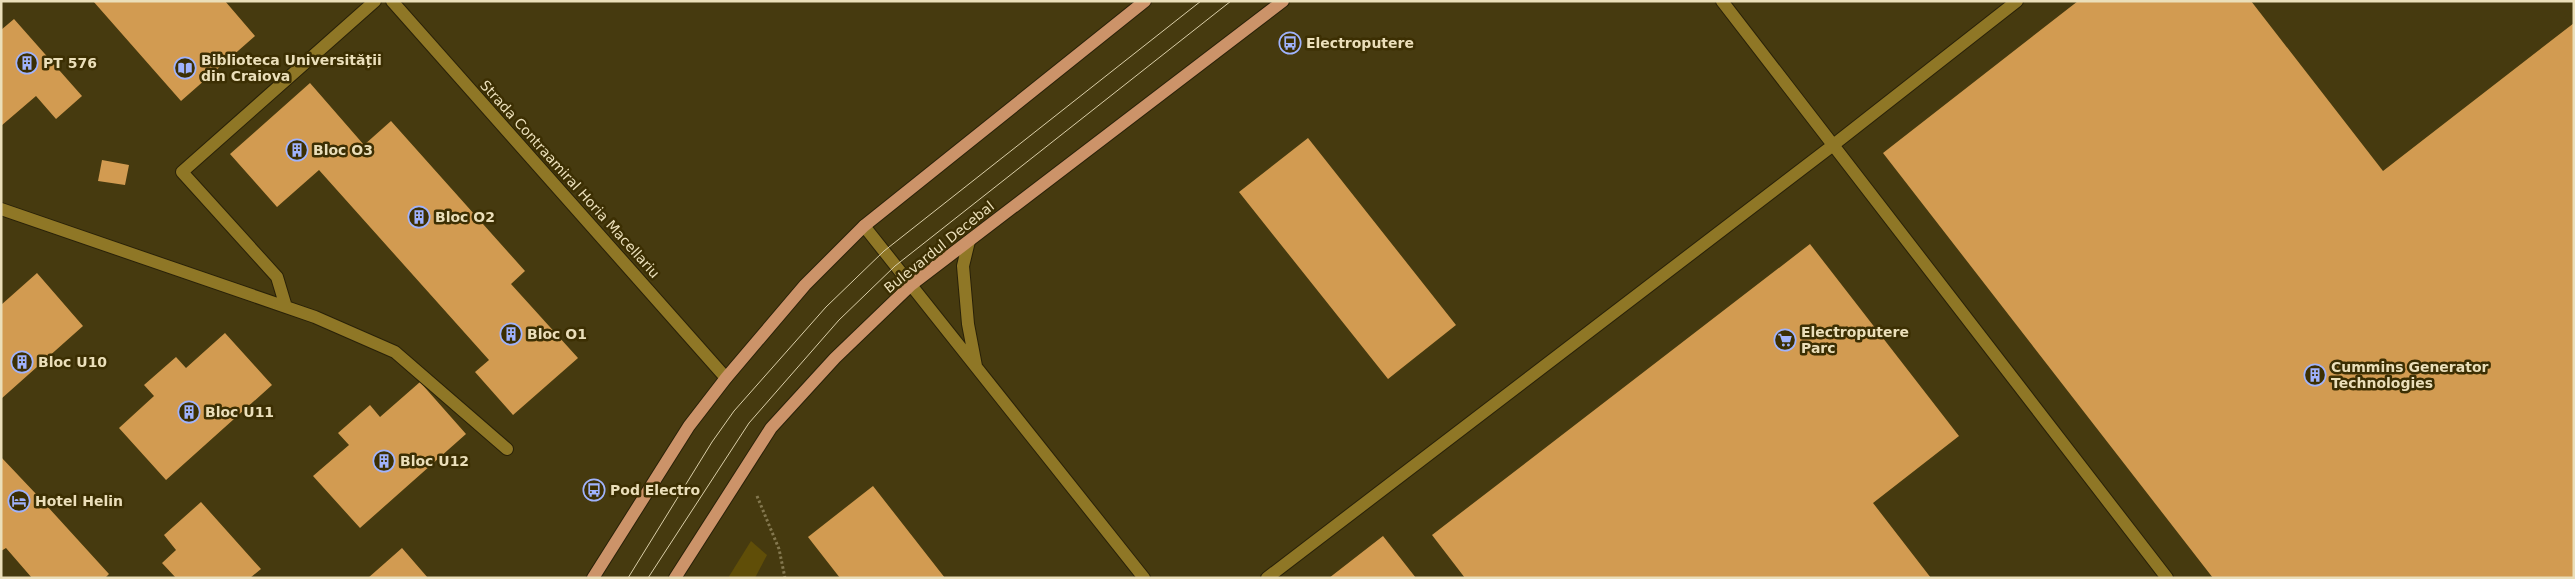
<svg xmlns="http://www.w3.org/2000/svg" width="2575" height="579" font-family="'DejaVu Sans',sans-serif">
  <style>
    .green { fill: #604e08 }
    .building { fill: #d29b51 }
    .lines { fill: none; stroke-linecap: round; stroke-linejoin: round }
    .minor-casing { stroke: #292108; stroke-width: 14 }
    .major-casing { stroke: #292108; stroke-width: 14 }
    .path { stroke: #84784f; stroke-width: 3; stroke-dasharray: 2.5 2.5; stroke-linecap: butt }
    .minor { stroke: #8f7726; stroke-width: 12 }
    .major { stroke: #cc9369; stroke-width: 12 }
    .tram { stroke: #dacea8; stroke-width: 1 }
    .labels { text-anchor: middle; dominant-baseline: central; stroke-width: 5; stroke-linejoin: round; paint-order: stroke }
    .poi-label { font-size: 14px; font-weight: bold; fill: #ebdfba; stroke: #3c2f03; text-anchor: start }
    .street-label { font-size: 14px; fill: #ebdfba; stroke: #3c2f03 }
  </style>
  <rect width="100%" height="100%" fill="#463a0f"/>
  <path class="green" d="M751 541 767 555 755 578H728Z"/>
  <path class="building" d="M93 1H225L255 36 181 101Z
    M2078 1H2251L2383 171 2574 23V578H2213L1883 153Z
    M14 19 82 96 56 119 36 96 1 126V30Z
    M310 83 364 145 391 121 525 271 511 284 578 358 513 415 475 372 489 360 319 170 277 207 230 154Z
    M1308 138 1456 325 1388 379 1239 192Z
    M102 160 129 165 125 185 98 181Z
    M1810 244 1959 436 1873 503 1931 578H1465L1432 535Z
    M37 273 83 326 1 399V305Z
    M225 333 272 385 166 480 119 428 154 396 144 385 176 357 186 368Z
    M420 382 466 434 360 528 313 476 349 445 338 433 370 405 380 417Z
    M1 457 37 495 109 574 105 578H32L6 548 1 551Z
    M873 486 945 578H840L808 537Z
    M201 502 261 569 250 578H176L162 563 176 550 164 535Z
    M1383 536 1416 578H1329Z
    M402 548 428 578H368Z"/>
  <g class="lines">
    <g class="minor-casing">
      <path id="minor" d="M392 1 726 378
        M1722 1 2167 578
        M1 209 315 317 395 352 507 449
        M864 226 1144 578
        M969 241 963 266 968 324 976 366
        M286 307 277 277 182 172 375 1
        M1267 578 1832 146 2017 1"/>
    </g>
    <g class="major-casing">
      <path id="major" d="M593 578 689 426 726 378 805 285 864 226 1145 1
        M675 578 771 428 835 358 911 285 1283 1"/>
    </g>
    <path class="path" d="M757 496 779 549 785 578"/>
    <use href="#minor" class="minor"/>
    <use href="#major" class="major"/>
    <path class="tram" d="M628 578 712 442 734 411 826 307 884 251 1201 1
      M648 578 749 423 839 320 895 266 1231 1"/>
  </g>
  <defs>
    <g id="bus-ring" transform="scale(1.125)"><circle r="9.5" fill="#3c2f03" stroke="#a0b3fd" stroke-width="1.5"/><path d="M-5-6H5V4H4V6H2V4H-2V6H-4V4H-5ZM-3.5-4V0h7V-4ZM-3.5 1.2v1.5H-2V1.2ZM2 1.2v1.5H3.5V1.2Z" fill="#a0b3fd"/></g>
    <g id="building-ring" transform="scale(1.125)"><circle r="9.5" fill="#3c2f03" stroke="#a0b3fd" stroke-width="1.5"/><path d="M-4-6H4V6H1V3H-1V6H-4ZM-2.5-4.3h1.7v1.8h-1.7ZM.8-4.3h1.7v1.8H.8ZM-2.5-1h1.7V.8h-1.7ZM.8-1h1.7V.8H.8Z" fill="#a0b3fd"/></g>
    <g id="library-ring" transform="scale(1.125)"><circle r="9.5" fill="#3c2f03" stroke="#a0b3fd" stroke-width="1.5"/><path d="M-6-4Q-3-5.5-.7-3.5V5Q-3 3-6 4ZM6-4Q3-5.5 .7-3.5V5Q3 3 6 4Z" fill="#a0b3fd"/></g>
    <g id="supermarket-ring" transform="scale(1.125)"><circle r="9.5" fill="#3c2f03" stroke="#a0b3fd" stroke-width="1.5"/><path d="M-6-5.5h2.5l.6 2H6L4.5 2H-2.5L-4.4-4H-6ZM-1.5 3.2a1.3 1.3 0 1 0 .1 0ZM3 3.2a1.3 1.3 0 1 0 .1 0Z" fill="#a0b3fd"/></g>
    <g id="hotel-ring" transform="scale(1.125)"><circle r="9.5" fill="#3c2f03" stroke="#a0b3fd" stroke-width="1.5"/><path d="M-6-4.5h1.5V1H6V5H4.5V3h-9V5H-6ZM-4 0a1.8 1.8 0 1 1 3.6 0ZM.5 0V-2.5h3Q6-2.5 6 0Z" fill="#a0b3fd"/></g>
  </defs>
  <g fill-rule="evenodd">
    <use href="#bus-ring" x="1290" y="43"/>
    <use href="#building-ring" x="27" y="63"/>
    <use href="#library-ring" x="185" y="68"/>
    <use href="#building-ring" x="297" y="150"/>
    <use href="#building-ring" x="419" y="217"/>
    <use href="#building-ring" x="511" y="334"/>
    <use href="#supermarket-ring" x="1785" y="340"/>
    <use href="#building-ring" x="22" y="362"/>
    <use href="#building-ring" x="2315" y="375"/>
    <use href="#building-ring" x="189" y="412"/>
    <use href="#building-ring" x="384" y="461"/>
    <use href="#bus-ring" x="594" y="490"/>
    <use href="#hotel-ring" x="19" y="501"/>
  </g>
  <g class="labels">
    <g class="poi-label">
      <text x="1306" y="43">Electroputere</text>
      <text x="201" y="60">Biblioteca Universității<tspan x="201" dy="16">din Craiova</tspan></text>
      <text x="43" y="63">PT 576</text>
      <text x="313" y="150">Bloc O3</text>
      <text x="435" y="217">Bloc O2</text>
      <text x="1801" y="332">Electroputere<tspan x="1801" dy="16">Parc</tspan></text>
      <text x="527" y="334">Bloc O1</text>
      <text x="38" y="362">Bloc U10</text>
      <text x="2331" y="367">Cummins Generator<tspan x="2331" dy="16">Technologies</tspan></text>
      <text x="205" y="412">Bloc U11</text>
      <text x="400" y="461">Bloc U12</text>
      <text x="610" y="490">Pod Electro</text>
      <text x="35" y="501">Hotel Helin</text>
    </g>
    <g class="street-label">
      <text transform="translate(570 179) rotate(48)">Strada Contraamiral Horia Macellariu</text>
      <text transform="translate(939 247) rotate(-39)">Bulevardul Decebal</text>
    </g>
  </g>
  <rect width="2575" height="579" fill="none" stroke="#ebdfba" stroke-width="5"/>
</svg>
